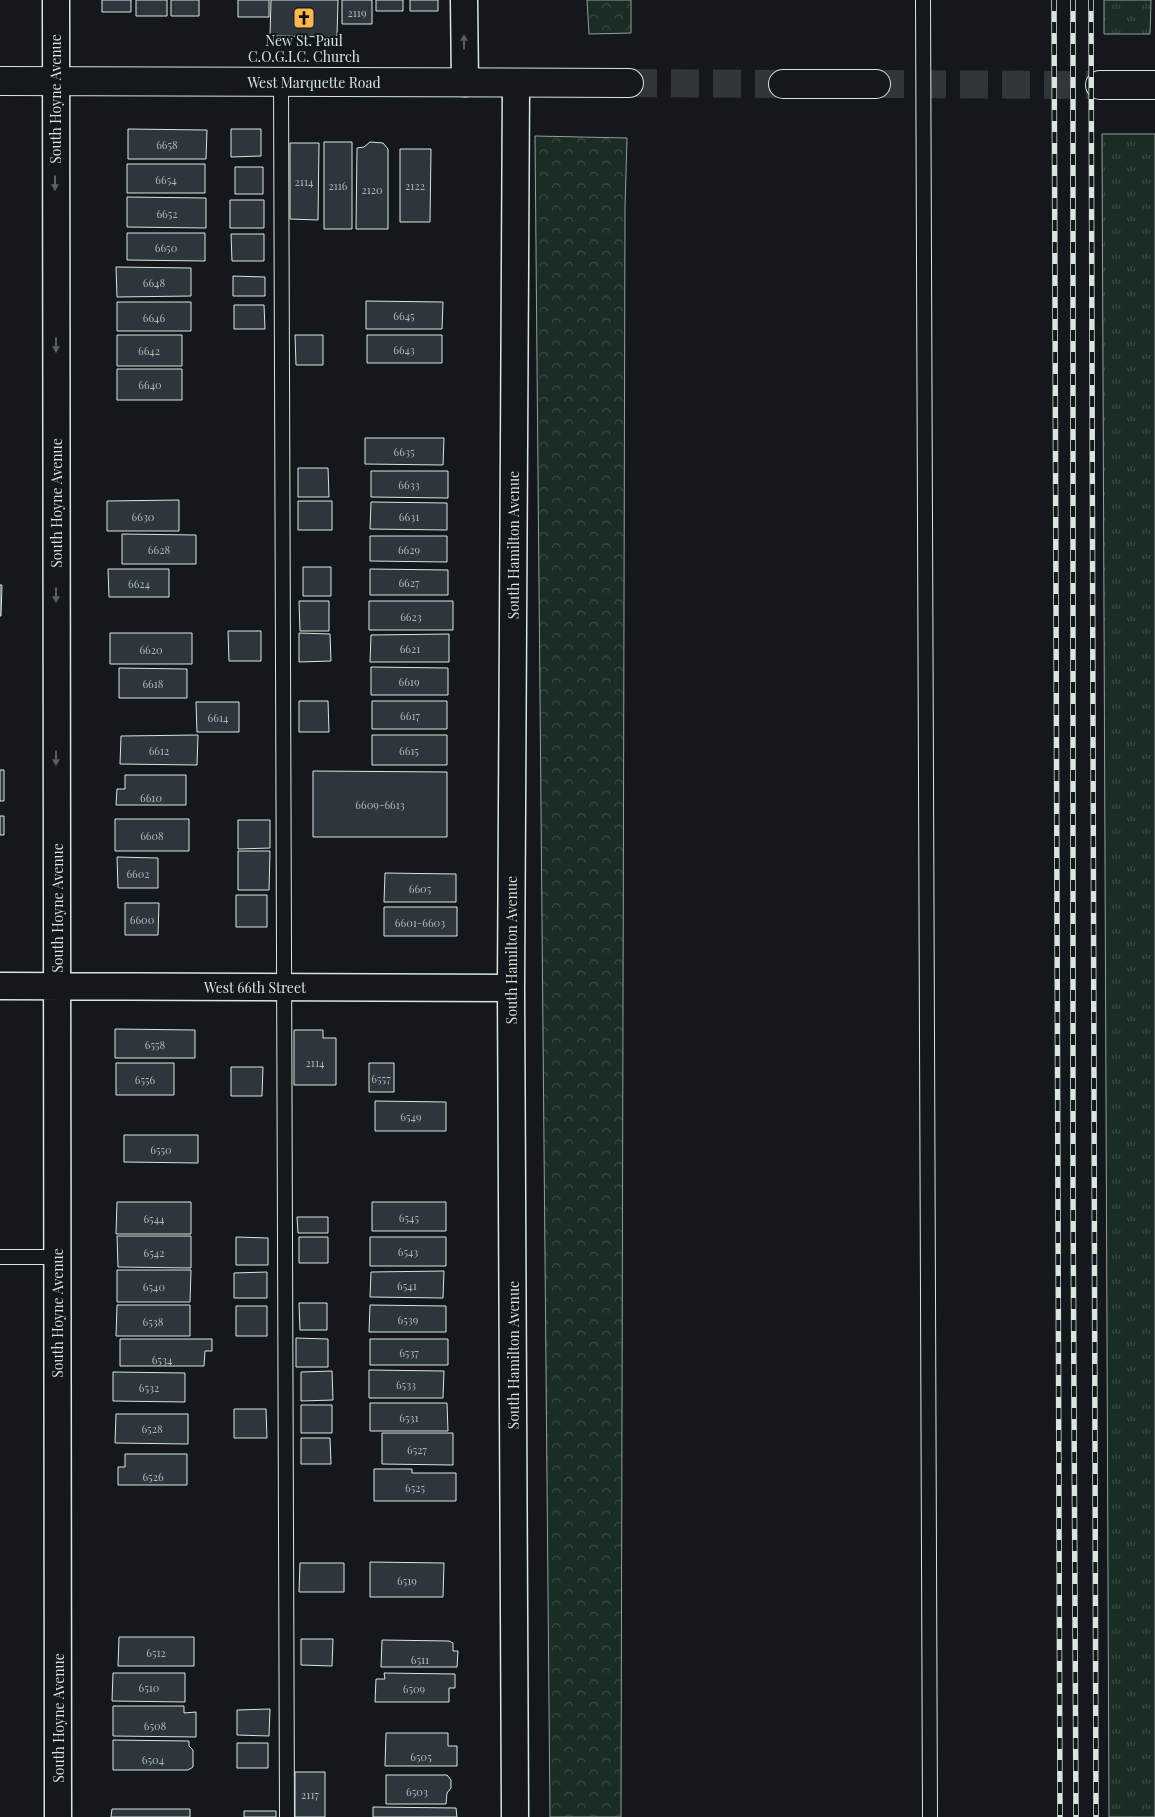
<svg xmlns="http://www.w3.org/2000/svg" width="1155" height="1817" font-family="'Playfair Display',serif">
  <style>
    .grass { fill: url(#grass-tufts); stroke: #939e99 }
    .forest { fill: url(#forest-crowns); stroke: #939e99 }
    .building { fill: #2c363c; stroke: #d8e6dc }
    .lines { fill: none; stroke-linecap: round; stroke-linejoin: round }
    .secondary-tunnel { stroke: #313739; stroke-width: 28; stroke-dasharray: 28 14; stroke-linecap: butt }
    .lane-casing { stroke: #d8e6dc; stroke-width: 16 }
    .street-casing { stroke: #d8e6dc; stroke-width: 29 }
    .secondary-casing { stroke: #d8e6dc; stroke-width: 30 }
    .lane { stroke: #14181c; stroke-width: 14 }
    .street { stroke: #14181c; stroke-width: 26 }
    .secondary { stroke: #14181c; stroke-width: 28 }
    .rail-casing { stroke: #d8e6dc; stroke-width: 5.5 }
    .rail { stroke: #14181c; stroke-width: 4; stroke-dasharray: 11; stroke-linecap: butt }
    .oneway { fill: #59605f }
    .labels { text-anchor: middle; dominant-baseline: central; stroke-width: 4; stroke-linejoin: round; paint-order: stroke }
    .number-label { font-size: 11px; fill: #adbab4 }
    .poi-label { font-size: 14px; fill: #d8e6dc; stroke: #14181c }
    .street-label { font-size: 14px; fill: #d8e6dc; stroke: #14181c }
  </style>
  <defs>
    <pattern id="grass-tufts" width="24" height="20" patternUnits="userSpaceOnUse" patternTransform="scale(1.25)"><rect width="24" height="20" fill="#1a2d24"/><path d="M3 7l-1-3M5 7V3M7 7l1-3M15 17l-1-3M17 17v-4M19 17l1-3" fill="none" stroke="#3b4b43"/></pattern>
    <pattern id="forest-crowns" width="20" height="18" patternUnits="userSpaceOnUse" patternTransform="scale(1.25)"><rect width="20" height="18" fill="#1a2d24"/><path d="M2 6a3 3 0 1 1 6 0M12 15a3 3 0 1 1 6 0" fill="none" stroke="#3b4b43"/></pattern>
  </defs>
  <rect width="100%" height="100%" fill="#14181c"/>
  <path class="grass" d="M1104 0H1151L1150 34H1104Z
    M1102 134H1155V1817H1109Z"/>
  <path class="forest" d="M587 0H631V33L589 34Z
    M535 136 627 138 625 208 621 1817H550Z"/>
  <path class="building" d="M102 0H131V12H102Z
    M136 0H167V16H136Z
    M171 0H199V16H171Z
    M238 0H269V17H238Z
    M271 0H338L337 37 270 36Z
    M342 0H372V24H342Z
    M376 0H403V11H376Z
    M410 0H438V11H410Z
    M128 129 207 130 206 159H128Z
    M231 129H261V156L231 157Z
    M324 142H352V229H324Z
    M370 142 383 143 388 149V229H356L357 148 364 147Z
    M290 143H319L318 220 290 219Z
    M400 149H431L430 222H400Z
    M127 164H205V193H127Z
    M235 167H263V194H235Z
    M127 197 206 198V228L127 227Z
    M230 200H264V228H230Z
    M127 233H205V261L127 260Z
    M231 234H264V261H232Z
    M116 267 191 268V296L117 297Z
    M233 276 265 277V296H233Z
    M366 301 443 302 442 329H366Z
    M117 302H191V331H117Z
    M234 305H264L265 329H234Z
    M117 335H182V366H117Z
    M295 335H323V365H296Z
    M367 335H442V363H367Z
    M117 369H182V400H117Z
    M365 438H444L443 465 365 464Z
    M298 468H328L329 497H298Z
    M371 471H448V498L371 497Z
    M179 500V531H107V501Z
    M298 501H332V530H298Z
    M371 502 447 503V530L370 529Z
    M122 534 196 535V564H122Z
    M370 536H447V562L370 561Z
    M303 567H331V596H303Z
    M108 569H169V597H109Z
    M370 569 448 570V595H370Z
    M0 585H2L1 616H0Z
    M299 601H329V631H300Z
    M369 601H453V630H369Z
    M228 631H261V661H229Z
    M110 633H192V664H110Z
    M299 633 330 634 331 661 299 662Z
    M449 634V662H370L371 635Z
    M371 667 448 668V695H371Z
    M119 668 187 669V698H119Z
    M299 701H328L329 732H299Z
    M372 701H447V729H372Z
    M196 702H239V732H197Z
    M198 735 197 765 120 764 121 736Z
    M372 735H447V765H372Z
    M0 770H4V801H0Z
    M313 771 447 772V837H313Z
    M125 775H186V805H116L117 789H125Z
    M0 816H4V835H0Z
    M115 819H189V851H115Z
    M238 820H270V848L238 849Z
    M238 851H270L269 890H238Z
    M117 857 158 858V888H118Z
    M385 873 456 874V902H384Z
    M236 895H267V927H236Z
    M125 903H159L158 935H125Z
    M384 907H457V936H384Z
    M115 1029 195 1030V1058H115Z
    M294 1030H323V1038H336V1085H294Z
    M116 1063H174V1095H116Z
    M369 1063H394V1092H369Z
    M231 1067H263L262 1096H231Z
    M375 1101 446 1102V1131H375Z
    M124 1135H198V1163L124 1162Z
    M117 1202H191V1234H116Z
    M372 1202H446V1231H372Z
    M297 1217H328V1233H298Z
    M117 1236H191V1268L118 1267Z
    M236 1237 268 1238V1265H236Z
    M299 1237H328V1263H299Z
    M370 1237H446V1266H370Z
    M117 1270H191L190 1302H117Z
    M444 1271 443 1298 370 1297 371 1272Z
    M267 1272V1298H234V1273Z
    M299 1303H327V1330H300Z
    M117 1305H190V1336H116Z
    M370 1305 446 1306V1332H369Z
    M236 1306H267V1336H236Z
    M296 1338 328 1339V1367H296Z
    M120 1339H212V1351H205L204 1366H120Z
    M370 1339H448V1365H370Z
    M369 1370 444 1371 443 1398H369Z
    M332 1371 333 1400 301 1401V1372Z
    M113 1372 185 1373V1402L113 1401Z
    M370 1403H447L448 1431H370Z
    M301 1405H332V1433H301Z
    M234 1409H266L267 1438H234Z
    M116 1414H188V1444L115 1443Z
    M382 1433H453V1465L382 1464Z
    M301 1438H330L331 1464H301Z
    M125 1454H187V1485H118V1467H125Z
    M374 1469H412V1473H456V1501H374Z
    M370 1562 444 1563 443 1597H370Z
    M300 1563H344V1592H299Z
    M119 1637H194V1666H118Z
    M301 1639H333L332 1666 301 1665Z
    M382 1640 449 1641 453 1643V1651H458L457 1667H381Z
    M113 1673H185V1702L112 1701Z
    M384 1673 455 1674V1688H449V1702H375L376 1679H385Z
    M113 1706H184V1713L196 1712V1737L113 1736Z
    M270 1709 269 1736 237 1735V1710Z
    M386 1733H448V1746H457V1766H385Z
    M113 1740 189 1741V1746L193 1750V1767L188 1770H113Z
    M237 1743H268V1768H237Z
    M295 1772H325V1817H295Z
    M386 1775H447L451 1780V1788L447 1793 446 1804H386Z
    M373 1807 456 1808 457 1817H373Z
    M112 1809H190V1817H111Z
    M244 1811H276V1817H244Z"/>
  <g class="lines">
    <path class="secondary-tunnel" d="M629 83 783 84
      M876 84 1100 85"/>
    <g class="lane-casing">
      <path id="lane" d="M923 0 930 1817
        M281 82 287 1817
        M0 1257H57"/>
    </g>
    <g class="street-casing">
      <path id="street" d="M56 0 58 1817
        M464 0 465 83
        M0 986 511 988
        M515 1817 511 988 516 83"/>
    </g>
    <g class="secondary-casing">
      <path id="secondary" d="M0 81 629 83
        M783 84H876
        M1100 85H1155"/>
    </g>
    <use href="#lane" class="lane"/>
    <use href="#street" class="street"/>
    <use href="#secondary" class="secondary"/>
    <g class="rail-casing">
      <path id="rail" d="M1054 0 1060 1817
        M1073 0V1192L1076 1817
        M1091 0 1096 1817"/>
    </g>
    <use href="#rail" class="rail"/>
  </g>
  <defs><path id="oneway-solid" d="M-6-.8H1V-3.2L6.5 0L1 3.2V.8H-6Z" transform="scale(1.25)"/></defs>
  <g class="oneway">
    <use href="#oneway-solid" transform="translate(464 42) rotate(-90)"/>
    <use href="#oneway-solid" transform="translate(55 183) rotate(90)"/>
    <use href="#oneway-solid" transform="translate(56 345) rotate(90)"/>
    <use href="#oneway-solid" transform="translate(56 595) rotate(90)"/>
    <use href="#oneway-solid" transform="translate(56 758) rotate(90)"/>
  </g>
  <defs>
    <g id="church-square" transform="scale(1.125)"><rect x="-9" y="-9" width="18" height="18" rx="4" fill="#ffb74d" stroke="#14181c"/><path d="M-1.2-6h2.4v3.5h3.3v2.4h-3.3V6h-2.4V-.1h-3.3v-2.4h3.3Z" fill="#111"/></g>
  </defs>
  <g fill-rule="evenodd">
    <use href="#church-square" x="304" y="18"/>
  </g>
  <g class="labels">
    <g class="number-label">
      <text x="357" y="12">2119</text>
      <text x="167" y="144">6658</text>
      <text x="166" y="179">6654</text>
      <text x="304" y="181">2114</text>
      <text x="338" y="185">2116</text>
      <text x="415" y="185">2122</text>
      <text x="372" y="189">2120</text>
      <text x="167" y="213">6652</text>
      <text x="166" y="247">6650</text>
      <text x="154" y="282">6648</text>
      <text x="404" y="315">6645</text>
      <text x="154" y="317">6646</text>
      <text x="404" y="349">6643</text>
      <text x="149" y="350">6642</text>
      <text x="150" y="384">6640</text>
      <text x="404" y="451">6635</text>
      <text x="409" y="484">6633</text>
      <text x="143" y="516">6630</text>
      <text x="409" y="516">6631</text>
      <text x="159" y="549">6628</text>
      <text x="409" y="549">6629</text>
      <text x="409" y="582">6627</text>
      <text x="139" y="583">6624</text>
      <text x="411" y="616">6623</text>
      <text x="410" y="648">6621</text>
      <text x="151" y="649">6620</text>
      <text x="409" y="681">6619</text>
      <text x="153" y="683">6618</text>
      <text x="410" y="715">6617</text>
      <text x="218" y="717">6614</text>
      <text x="159" y="750">6612</text>
      <text x="409" y="750">6615</text>
      <text x="151" y="797">6610</text>
      <text x="380" y="804">6609-6613</text>
      <text x="152" y="835">6608</text>
      <text x="138" y="873">6602</text>
      <text x="420" y="888">6605</text>
      <text x="142" y="919">6600</text>
      <text x="420" y="922">6601-6603</text>
      <text x="155" y="1044">6558</text>
      <text x="315" y="1062">2114</text>
      <text x="381" y="1078">6557</text>
      <text x="145" y="1079">6556</text>
      <text x="411" y="1116">6549</text>
      <text x="161" y="1149">6550</text>
      <text x="409" y="1217">6545</text>
      <text x="154" y="1218">6544</text>
      <text x="408" y="1251">6543</text>
      <text x="154" y="1252">6542</text>
      <text x="407" y="1285">6541</text>
      <text x="154" y="1286">6540</text>
      <text x="408" y="1319">6539</text>
      <text x="153" y="1321">6538</text>
      <text x="409" y="1352">6537</text>
      <text x="162" y="1359">6534</text>
      <text x="406" y="1384">6533</text>
      <text x="149" y="1387">6532</text>
      <text x="409" y="1417">6531</text>
      <text x="152" y="1428">6528</text>
      <text x="417" y="1449">6527</text>
      <text x="153" y="1476">6526</text>
      <text x="415" y="1487">6525</text>
      <text x="407" y="1580">6519</text>
      <text x="156" y="1652">6512</text>
      <text x="420" y="1659">6511</text>
      <text x="149" y="1687">6510</text>
      <text x="414" y="1688">6509</text>
      <text x="155" y="1725">6508</text>
      <text x="421" y="1756">6505</text>
      <text x="153" y="1759">6504</text>
      <text x="417" y="1791">6503</text>
      <text x="310" y="1794">2117</text>
    </g>
    <g class="poi-label">
      <text x="304" y="40">New St. Paul<tspan x="304" dy="16">C.O.G.I.C. Church</tspan></text>
    </g>
    <g class="street-label">
      <text x="314" y="82">West Marquette Road</text>
      <text transform="translate(55 99) rotate(-90)">South Hoyne Avenue</text>
      <text transform="translate(56 503) rotate(-90)">South Hoyne Avenue</text>
      <text transform="translate(513 545) rotate(-90)">South Hamilton Avenue</text>
      <text transform="translate(57 908) rotate(-90)">South Hoyne Avenue</text>
      <text transform="translate(511 950) rotate(-90)">South Hamilton Avenue</text>
      <text x="255" y="987">West 66th Street</text>
      <text transform="translate(57 1313) rotate(-90)">South Hoyne Avenue</text>
      <text transform="translate(513 1355) rotate(-90)">South Hamilton Avenue</text>
      <text transform="translate(58 1718) rotate(-90)">South Hoyne Avenue</text>
    </g>
  </g>
</svg>
